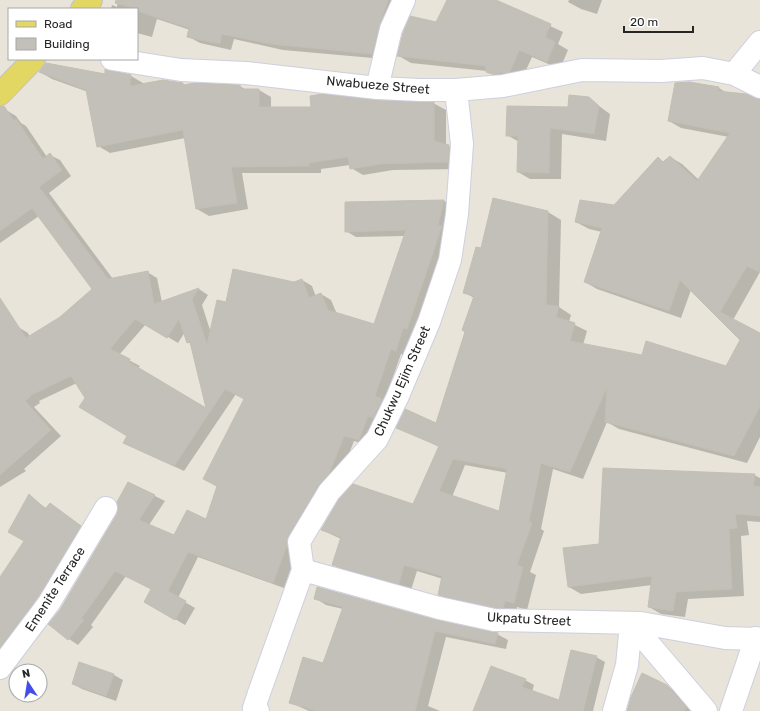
<svg xmlns="http://www.w3.org/2000/svg" width="760" height="711" font-family="Rubik,sans-serif">
  <style>
    .shadow { fill: #0003; fill-rule: evenodd }
    .building { fill: #c3c0b9; stroke: #c3bfb3; fill-rule: evenodd }
    .lines { fill: none; stroke-linecap: round; stroke-linejoin: round }
    .minor-casing { stroke: #cecfdf; stroke-width: 24 }
    .major-casing { stroke: #c2c2c2; stroke-width: 24 }
    .minor { stroke: #fff; stroke-width: 22 }
    .major { stroke: #e3d763; stroke-width: 22 }
    .labels { text-anchor: middle; dominant-baseline: central; stroke-width: 3.5; stroke-linejoin: round; paint-order: stroke }
    .street-label { font-size: 13px; fill: #262626; stroke: #fff }
  </style>
  <rect width="100%" height="100%" fill="#e8e4d9"/>
  <path class="shadow" d="M118 0H400L384 59 283 50 234 39 231 50 200 43 189 37 190 30 157 19 152 37 137 33V9H111L112 5 117 7Z
    M448 0H494L563 32 558 44 568 50 560 69 532 57 522 79H500L487 71 411 63 399 56 437 23Z
    M569 0H602L597 14 581 9 568 2Z
    M40 72 131 76 143 83V85L182 84 186 86H240L246 90H259L271 97V108H313L376 101 433 103 446 110V145L461 153 460 169 393 170 363 175 351 168 350 165 321 169V173H242L248 209 209 216 197 209 185 138 110 153 98 146 88 92 52 79Z
    M689 83 719 88 727 93 760 101V272L733 320 760 334V437L747 463 619 429 607 422 583 479 553 469 541 529 544 531 530 572 536 575 527 610 517 607 516 614 451 601 439 594 443 579 417 571 411 590 346 572 334 565 341 539 322 530 414 505 439 447 398 427 436 424 466 332 474 298 464 292 482 249 494 200 548 212 561 220 559 307 571 315 569 322 587 331 583 345 643 356 727 367 741 339 691 290 681 318 597 289 585 282 602 232 589 229 576 222 614 206 658 159 664 163 670 157 682 164 699 180 729 137 681 128 669 121ZM465 465 508 473 500 513 452 497Z
    M588 98 610 114 606 141 562 134 561 179H530L518 172 519 142 507 135Z
    M6 110 16 116 21 123 26 126 47 157 50 155 60 160 71 176 49 193 113 279 147 272 157 278 162 302 199 289 208 295 202 305 211 333 227 303 302 280 312 286 316 297 321 294 331 300 337 314 375 325 405 236 356 237 346 231V203L444 201 454 206 452 233 406 356 401 354 369 445 354 441 339 479 297 551 284 588 198 557 178 598 195 608 185 625 145 601 152 589 126 576 91 625 93 627 78 645 69 639 61 610 118 515 129 483 165 501 149 525 174 537 207 521 218 487 204 479 245 399 236 394 184 471 124 443 128 436 86 398 77 383 39 401 40 403 34 407 61 436 24 469 26 471 0 487V323L18 327 28 333 30 337 61 318 94 289 39 216 0 243V113ZM146 324 178 343 185 332 188 342 191 344 207 410 138 368 140 366 119 355Z
    M754 475 760 478V522L747 521 749 535 741 536 744 596 688 599 685 617 661 614 649 607 652 585 581 594 569 587 600 544Z
    M29 495 47 509H58L88 531 51 593 43 589 25 541Z
    M0 578 41 607 0 665Z
    M315 598 497 634 508 640 506 649 446 637 428 706 440 711H309L291 703 324 665 343 609 326 605Z
    M596 657 605 662 593 711H475L525 680 534 685 532 692 559 701Z
    M80 664 114 675 123 680 116 701 82 689 73 684Z
    M667 686 677 692 693 711H628Z"/>
  <path class="building" d="M116 0H388L379 26 372 54 271 44 222 34 220 44 187 37 189 28 137 11V9L115 3Z
    M447 0H496L551 24 545 37 555 42 547 62 519 50 510 72 492 74 486 72V66L397 56 403 33 410 16 436 22Z
    M46 63 105 74V69L131 75 130 86 163 80 183 83V85L195 83 240 85 241 89H259V107H311L310 96 322 94 376 100 434 102V141L449 145 448 162 380 164 350 169 348 157 309 163V166L231 167 237 203 196 209 183 130 97 147 86 90 39 72Z
    M689 82 719 87 718 91 746 94 760 99V272L747 266 720 312 760 333V406L734 456 605 422 607 387 570 472 553 467V465L552 467 541 463 529 521 532 523 517 565 523 567 514 603 505 601 503 608H495L438 595 442 576 404 565 399 584 332 565 341 537 321 530 339 499 353 484 413 504 439 446 396 428 405 409 436 423 465 332 462 330 474 296 463 293 476 247 481 248 493 198 548 211 546 305 559 306 556 317 575 323 570 341 642 355 646 341 726 366 740 340 680 280 669 311 584 282 602 228 575 222 580 200 614 205 658 157 663 162 670 156 697 181 730 133 668 121 675 83ZM453 459 507 469 499 511 439 491Z
    M569 95 589 97 599 106 594 134 550 128 549 173 517 172 518 136H506L507 106 568 107Z
    M0 106H4L14 121 16 119 43 159 50 153 62 170 39 187 108 279 148 271 154 304 199 288 192 299 207 345 217 300 226 302 233 269 294 282 302 279 309 298 321 293 328 310 374 324 406 230 345 232V202L444 200 438 225 442 226 407 329 403 328 396 351 391 349 375 396 382 399 373 418 368 416 359 440 344 436 329 474 318 486 288 536 287 545 273 583 188 552 168 591 186 601 175 620 144 602 151 589 115 571 81 619 84 620 68 640 48 624 60 610 117 514 118 508 117 502 128 482 155 495 139 520 174 535 187 510 206 519 217 486 203 479 244 399 225 389 174 466 123 443 127 436 79 407 85 398 71 376 29 396 30 397 25 401 51 430 0 475V298L26 338 60 317 92 289 32 208 0 231ZM135 319 167 338 179 319 187 343 190 342 206 408 129 362 130 359 110 349Z
    M603 468 755 474 753 486 760 487V516L735 514 737 528 729 529 732 589 676 592 673 611 648 607 652 576 568 587 563 548 599 544Z
    M29 494 45 509 50 503 81 526 39 596 0 647V577L24 541 8 532Z
    M317 587 436 620 498 633 495 644 435 631 415 711H317L289 703 303 657 323 663 343 607 314 599Z
    M571 650 597 656 583 711H473L491 666 526 679 522 687 559 700Z
    M79 662 114 674 106 696 72 684Z
    M642 673 667 685 686 707 684 711H627L631 697Z"/>
  <g class="lines">
    <g class="minor-casing">
      <path id="minor" d="M112 59 181 70 246 73 377 88 420 90H456L503 86 582 70 661 71 703 68 734 74 760 87
        M734 74 760 42
        M377 88 391 29 404 0
        M303 570 439 608 494 620 641 623 725 638 760 639
        M631 623 706 711
        M0 668 49 603 106 508
        M258 711 254 708 259 693 303 570 299 542 329 492 377 439 397 398 429 322 450 260 457 214 462 144 456 90
        M614 711 627 665 631 623
        M731 711 756 638"/>
    </g>
    <g class="major-casing">
      <path id="major" d="M82 9 91 0
        M0 94 34 59"/>
    </g>
    <use href="#minor" class="minor"/>
    <use href="#major" class="major"/>
  </g>
  <g class="labels">
    <g class="street-label">
      <text transform="translate(378 85) rotate(5)">Nwabueze Street</text>
      <text transform="translate(402 381) rotate(-66)">Chukwu Ejim Street</text>
      <text transform="translate(55 589) rotate(-57)">Emenite Terrace</text>
      <text transform="translate(529 619) rotate(3)">Ukpatu Street</text>
    </g>
  </g>
  <rect x="8" y="8" width="130" height="52" fill="#ffffff" stroke="#a8a8a8"/>
  <rect x="16" y="21" width="20" height="6" fill="#e3d763" stroke="#a8a8a8"/>
  <text x="44" y="28" font-size="12" fill="#262626">Road</text>
  <rect x="16" y="38" width="20" height="12" fill="#c3c0b9" stroke="#a8a8a8"/>
  <text x="44" y="48" font-size="12" fill="#262626">Building</text>
  <g transform="translate(28 683) rotate(348)"><circle r="19" fill="#ffffff" stroke="#a8a8a8"/>
  <path d="M0-3L7 15L0 10L-7 15Z" fill="#454de9"/>
  <text y="-6" font-size="11" font-weight="bold" text-anchor="middle" fill="#262626">N</text>
  </g>
  <path d="M624 26v6h69v-6" fill="none" stroke="#262626" stroke-width="2"/>
  <text x="630" y="26" font-size="12" fill="#262626" stroke="#ffffff" stroke-width="3" paint-order="stroke">20 m</text>
</svg>
